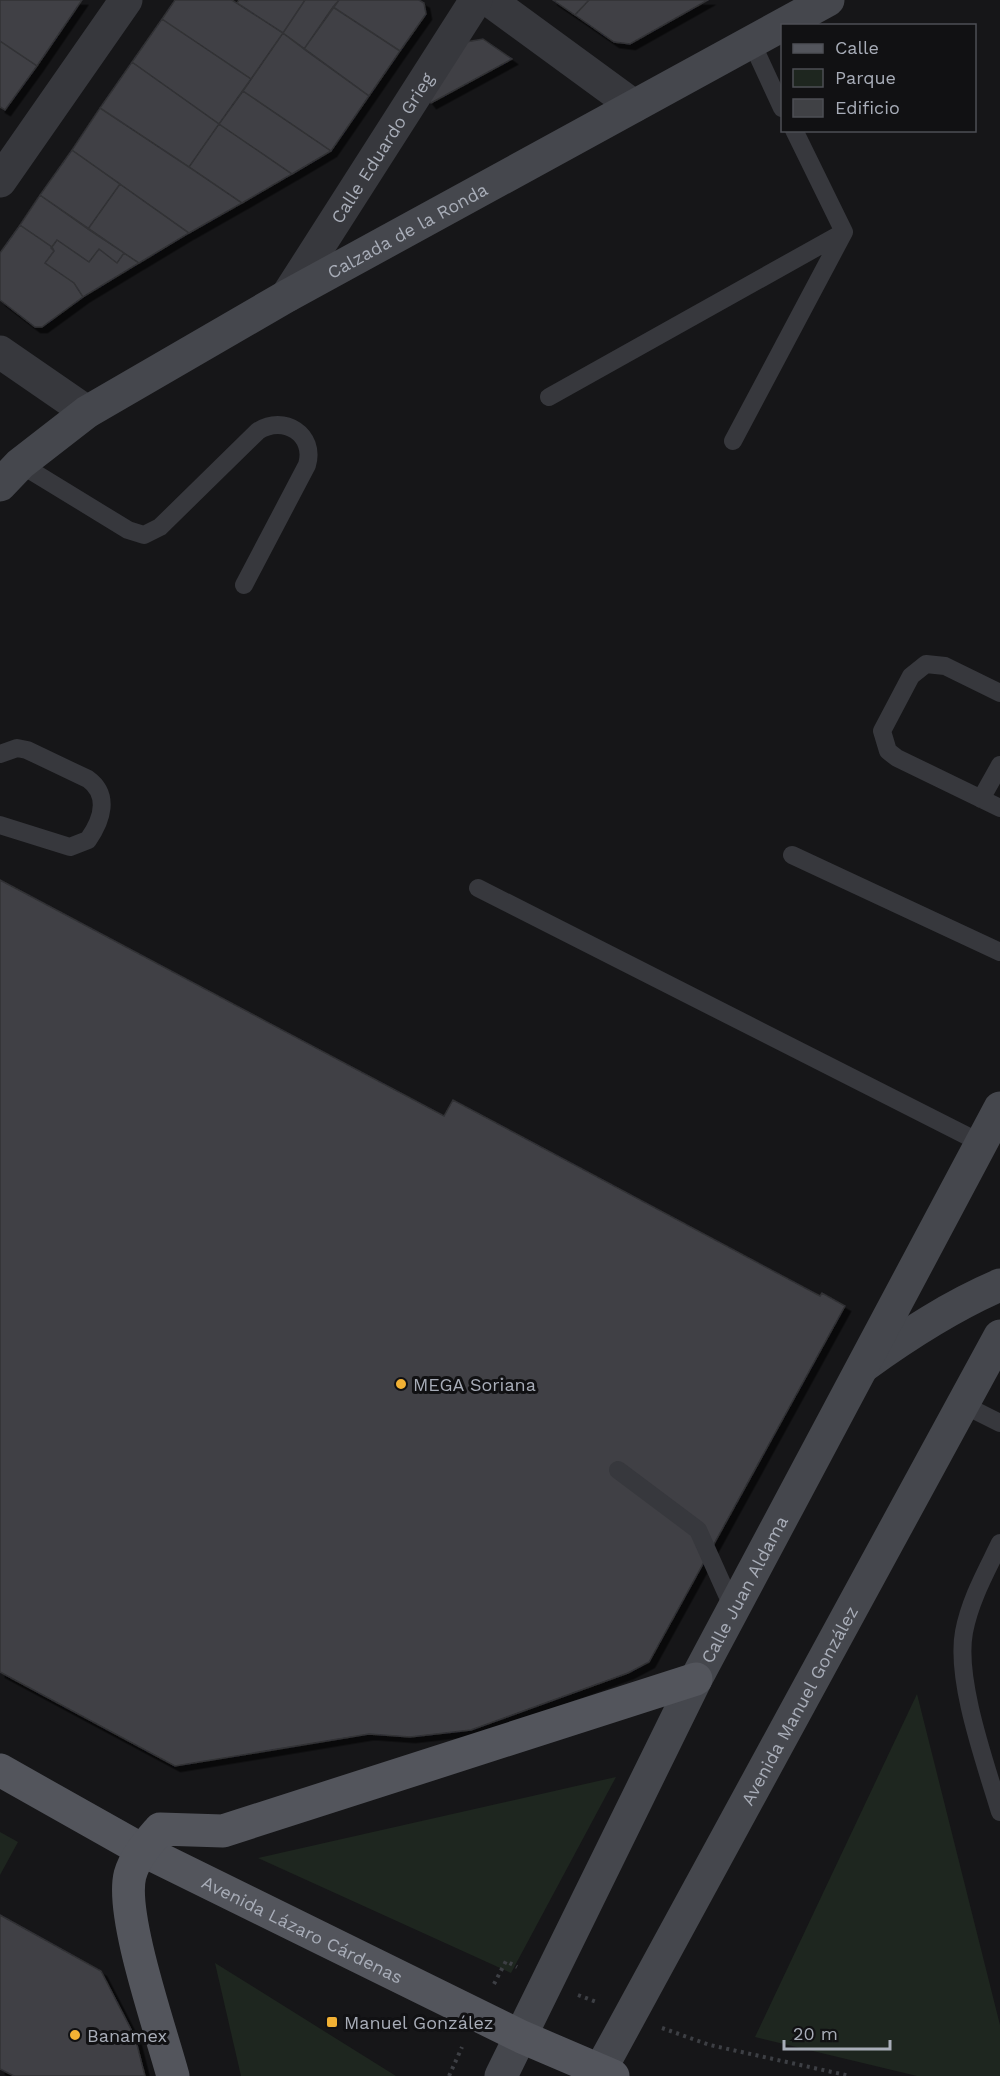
<svg xmlns="http://www.w3.org/2000/svg" width="1000" height="2076" font-family="'Work Sans',sans-serif">
  <style>
    .green { fill: #1e261f }
    .building { fill: #404145; stroke: #303034; stroke-width: 1.5; filter: url(#shadow) }
    .lines { fill: none; stroke-linecap: round; stroke-linejoin: round }
    .path { stroke: #3d3f44; stroke-width: 4; stroke-dasharray: 3 4.5; stroke-linecap: butt }
    .lane { stroke: #37383d; stroke-width: 18 }
    .street { stroke: #37383d; stroke-width: 33 }
    .secondary { stroke: #45474d; stroke-width: 33 }
    .primary { stroke: #53555c; stroke-width: 33 }
    .poi-dot { fill: #f2b134; stroke: #111113; stroke-width: 2 }
    .labels { text-anchor: middle; dominant-baseline: central; stroke-width: 6; stroke-linejoin: round; paint-order: stroke }
    .street-label { font-size: 18px; fill: #a8adb8; stroke: #111113 }
    .poi-label { font-size: 18px; fill: #a8adb8; stroke: #111113; text-anchor: start }
  </style>
  <defs>
    <filter id="shadow"><feDropShadow dx="5.5" dy="5.5" stdDeviation="0" flood-color="#0009"/></filter>
  </defs>
  <rect width="100%" height="100%" fill="#161618"/>
  <path class="green" d="M917 1694 1000 2025V2076H917L755 2037Z
    M616 1777 511 1973 258 1858Z
    M0 1832 18 1842 0 1875Z
    M215 1963 396 2076H241Z"/>
  <path class="building" d="M0 0H82L37 66 0 41Z
    M175 0H232L283 33 251 79 162 19Z
    M239 0H305L283 33 237 3Z
    M305 0H339L304 49 283 33Z
    M339 0H419L424 3 426 14 400 51 333 7Z
    M553 0H589L575 15Z
    M589 0H708L630 44 614 42 575 15Z
    M333 7 400 51 369 96 304 49Z
    M162 19 251 79 219 124 132 62Z
    M283 33 369 96 331 151 243 91Z
    M483 39 512 59 431 103 427 98 466 42Z
    M0 41 37 66 5 110 0 107Z
    M132 62 219 124 189 167 100 108Z
    M243 91 331 151 292 174 219 124Z
    M100 108 189 167 242 203 189 233 72 150Z
    M219 124 292 174 242 203 189 167Z
    M72 150 120 184 88 229 40 195Z
    M120 184 189 233 139 263 88 229Z
    M40 195 124 253 117 263 99 249 89 262 57 240 52 247 20 225Z
    M20 225 52 247 54 251 45 263 74 283 83 297 42 327H35L0 300V253Z
    M57 240 89 262 99 249 117 263 124 253 139 263 83 297 74 283 45 263 54 251 51 248Z
    M0 880 444 1116 453 1100 820 1296 822 1293 845 1306 649 1662 628 1673 471 1730 410 1737 369 1734 175 1766 0 1672Z
    M0 1915 101 1971 135 2037 145 2076H14L0 2069Z"/>
  <g class="lines">
    <path class="path" d="M494 1984 506 1961 517 1967
      M578 1995 599 2003
      M662 2028 710 2045 850 2076
      M449 2076 462 2047"/>
    <path class="lane" d="M752 43 782 108
      M549 397 844 232 794 130
      M733 441 844 232
      M20 464 128 530 144 535 160 527 258 431C284 414 316 435 307 465L244 585
      M1000 693 945 666 926 664 911 676 882 731 888 751 897 758 1000 808
      M0 754 17 748 27 750 88 779C110 795 102 820 88 840L70 847 0 825
      M981 799 1000 765
      M792 855 1000 952
      M478 888 981 1143
      M962 1404 1000 1423
      M618 1470 698 1530 733 1608
      M1000 1543C986 1572 970 1600 964 1632 955 1680 986 1765 1000 1812"/>
    <g class="street">
      <path d="M489 0 634 106"/>
      <path d="M0 181 126 0"/>
      <path id="s1" d="M287 296 476 0"/>
      <path d="M0 352 87 412"/>
    </g>
    <g class="secondary">
      <path id="s2" d="M0 485 20 464 87 412 287 296 828 0"/>
      <path d="M865 1365C908 1334 951 1306 1000 1285"/>
      <path id="s3" d="M501 2076 696 1679 1000 1108"/>
      <path id="s4" d="M597 2076 1000 1336"/>
    </g>
    <g class="primary">
      <path id="s5" d="M0 1770 142 1850 522 2037 613 2076"/>
      <path d="M173 2076C161 2031 120 1915 130 1875 135 1857 148 1843 160 1829L223 1831 696 1679"/>
    </g>
  </g>
  <g class="poi-dot">
    <circle cx="401" cy="1384" r="6"/>
    <rect x="326" y="2016" width="12" height="12" rx="3"/>
    <circle cx="75" cy="2035" r="6"/>
  </g>
  <g class="labels">
    <g class="street-label">
      <text stroke="none"><textPath href="#s1" startOffset="176">Calle Eduardo Grieg</textPath></text>
      <text stroke="none"><textPath href="#s2" startOffset="482">Calzada de la Ronda</textPath></text>
      <text stroke="none"><textPath href="#s3" startOffset="544">Calle Juan Aldama</textPath></text>
      <text stroke="none"><textPath href="#s4" startOffset="422">Avenida Manuel González</textPath></text>
      <text stroke="none"><textPath href="#s5" startOffset="342">Avenida Lázaro Cárdenas</textPath></text>
    </g>
    <g class="poi-label">
      <text x="413" y="1384">MEGA Soriana</text>
      <text x="344" y="2022">Manuel González</text>
      <text x="87" y="2035">Banamex</text>
    </g>
  </g>
  <rect x="781" y="24" width="195" height="108" fill="#111113" stroke="#4d4f55" stroke-width="1.5"/>
  <rect x="793" y="44" width="30" height="9" fill="#53555c" stroke="#4d4f55" stroke-width="1.5"/>
  <text x="835" y="54" font-size="18" fill="#a8adb8">Calle</text>
  <rect x="793" y="69" width="30" height="18" fill="#1e261f" stroke="#4d4f55" stroke-width="1.5"/>
  <text x="835" y="84" font-size="18" fill="#a8adb8">Parque</text>
  <rect x="793" y="99" width="30" height="18" fill="#404145" stroke="#4d4f55" stroke-width="1.5"/>
  <text x="835" y="114" font-size="18" fill="#a8adb8">Edificio</text>
  <path d="M784 2040v9h106v-9" fill="none" stroke="#a8adb8" stroke-width="3"/>
  <text x="793" y="2040" font-size="18" fill="#a8adb8" stroke="#111113" stroke-width="4.5" paint-order="stroke">20 m</text>
</svg>
